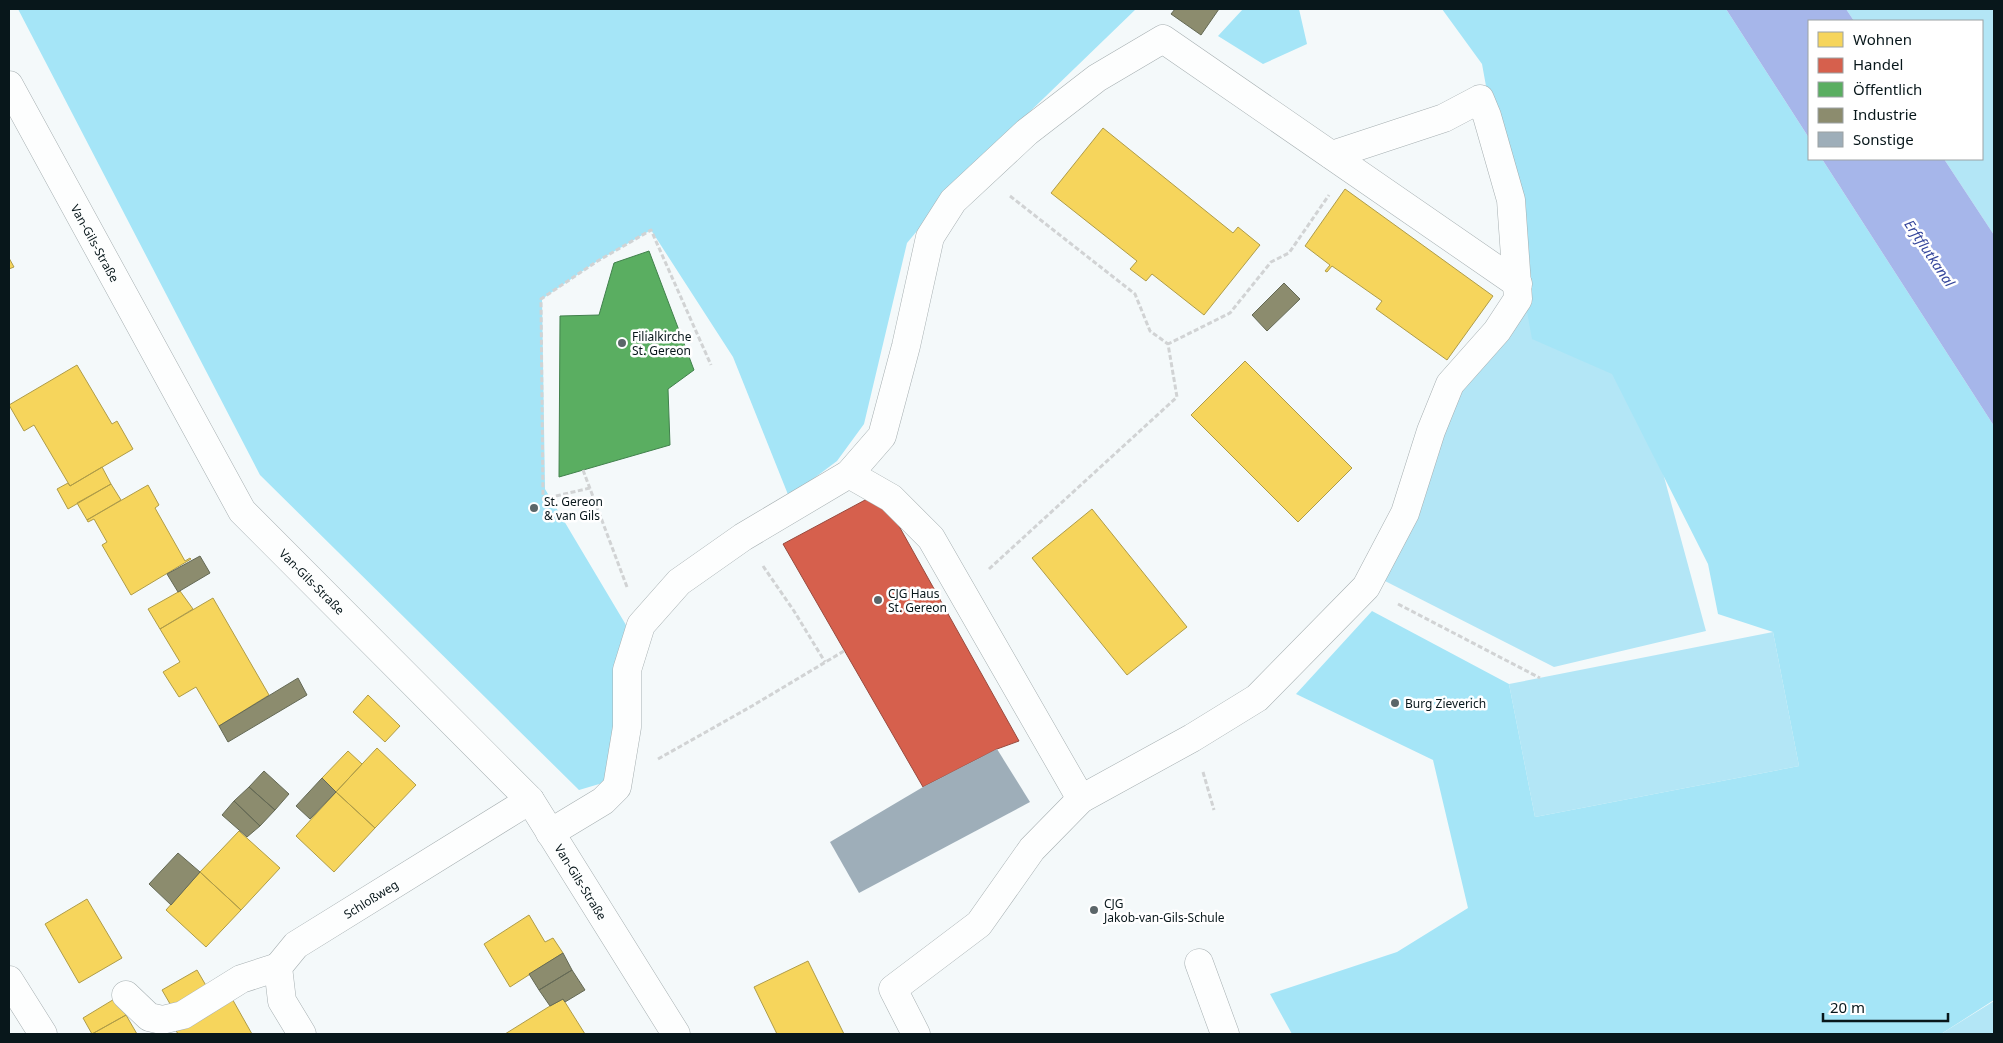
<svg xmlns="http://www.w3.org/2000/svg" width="2003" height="1043" font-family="'Noto Sans',sans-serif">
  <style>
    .green { fill: #b3e6f6 }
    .forest { fill: #a5e5f7 }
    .water { fill: #a6b6ea }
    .homes { fill: #f6d55c; stroke: #af9c48 }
    .shops { fill: #d6604d; stroke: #984a3e }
    .public { fill: #5aae61; stroke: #41814c }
    .industry { fill: #8c8c6e; stroke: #646955 }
    .building { fill: #9eaeb9 }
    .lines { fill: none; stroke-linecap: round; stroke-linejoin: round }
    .minor-casing { stroke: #a6afb1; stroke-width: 29 }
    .path { stroke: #d1d3d4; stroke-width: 3; stroke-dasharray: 5 2.5; stroke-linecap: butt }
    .minor { stroke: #fdfefe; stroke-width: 28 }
    .poi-dot { fill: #5b6669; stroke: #fff; stroke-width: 2 }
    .labels { text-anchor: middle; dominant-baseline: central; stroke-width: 5; stroke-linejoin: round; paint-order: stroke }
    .street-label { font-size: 12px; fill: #08171b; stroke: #fff }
    .poi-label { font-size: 12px; fill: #08171b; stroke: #fff; text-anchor: start }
    .water-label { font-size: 14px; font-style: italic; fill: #34459b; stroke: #fff }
  </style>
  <rect width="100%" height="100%" fill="#f4f9fa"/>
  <path class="green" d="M1846 9H1994V235L1944 159H1982V21H1854Z
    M1527 292 1617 304 1706 631 1554 667 1385 581 1459 392Z
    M1773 632 1799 766 1535 817 1509 684Z
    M1994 1001V1034H1941Z"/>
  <path class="forest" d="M18 9H1136L961 178 907 243 864 424 837 461 789 497 733 357 651 230 596 262 542 299 545 489 626 625 606 782 579 790 260 475Z
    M1243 9H1299L1307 44 1263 64 1218 36Z
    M1442 9H1726L1809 138V159H1822L1994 426V1000L1941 1034H1292L1270 994 1397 952 1468 908 1433 760 1296 694 1372 611 1509 684 1535 817 1799 766 1773 632 1718 614 1708 564 1612 374 1532 339 1482 64Z"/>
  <path class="water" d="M1726 9H1846L1854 21H1809V138Z
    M1822 159H1944L1994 235V426Z"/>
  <path class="homes" d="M1103 128 1233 233 1238 227 1260 245 1204 315 1152 274 1146 281 1130 269 1137 261 1051 193Z
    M1345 189 1493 296 1447 360 1376 309 1382 301 1332 266 1327 272 1325 271 1330 265 1305 246Z
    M9 258 14 267 9 269Z
    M1245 361 1352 468 1298 522 1191 415Z
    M77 365 112 424 117 421 133 449 70 486 34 425 24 431 9 405Z
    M102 467 111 484 68 509 57 489 68 483 70 486Z
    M111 484 121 500 87 520 77 503Z
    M148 485 159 505 155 508 185 561 190 558 191 559 131 595 102 545 107 542 94 519 88 522 87 520Z
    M1092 509 1187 627 1127 675 1032 558Z
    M180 591 193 609 160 629 148 609Z
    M213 598 269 695 219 726 196 687 179 697 163 672 180 662 160 629Z
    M368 695 400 726 385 742 353 712Z
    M377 748 416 785 375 828 336 792Z
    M348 751 362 764 336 792 322 778Z
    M336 792 375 828 334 872 296 836Z
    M239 831 280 868 241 910 200 872Z
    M200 872 241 910 206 947 166 910Z
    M87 899 122 958 79 983 45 924Z
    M529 915 545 942 553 938 563 953 510 987 484 944Z
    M808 961 844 1034H777L754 987Z
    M197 970 208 989 173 1009 162 990Z
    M230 995 252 1034H178L174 1027Z
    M116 998 126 1015 92 1034 83 1018Z
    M563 999 585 1034H505L550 1006Z
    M126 1015 137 1034H92Z"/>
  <path class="shops" d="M880 492 1019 741 997 749 923 787 783 544Z"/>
  <path class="public" d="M649 251 694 370 668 389 670 445 559 477 560 316 599 315 614 263Z"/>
  <path class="industry" d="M1175 9H1219L1201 35 1171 14Z
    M1284 283 1300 299 1267 331 1252 315Z
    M200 556 210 573 178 592 167 574Z
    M298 678 307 695 228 742 219 726Z
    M264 771 289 794 275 810 249 787Z
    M322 778 336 792 310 819 296 806Z
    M249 787 275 810 260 826 234 801Z
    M234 801 260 826 247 837 222 815Z
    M178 853 200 872 171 905 149 884Z
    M563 953 572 970 539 990 529 974Z
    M572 970 585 990 565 1002 563 999 550 1006 539 990Z"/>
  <path class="building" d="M997 749 1030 802 859 893 830 842 923 787Z"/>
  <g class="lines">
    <g class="minor-casing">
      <g id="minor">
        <path id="s1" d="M9 85 242 511 530 800 676 1034"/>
        <path d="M849 474 891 498 931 538 1081 799"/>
        <path d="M550 833 603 801 617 787 627 727V670L641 625 679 582 743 537 849 474 882 436 906 346 930 237 953 201 1027 132 1097 78 1163 39 1518 284"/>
        <path d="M1199 963 1225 1034"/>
        <path d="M9 980 43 1034"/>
        <path d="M126 995 149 1017 162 1020 183 1015 241 979 278 967"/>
        <path id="s2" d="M302 1034 282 1001 278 967 296 945 530 800"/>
        <path d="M916 1034 893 989 979 924 1032 849 1081 799 1192 738 1257 698 1366 587 1405 513 1431 431 1450 384 1497 331 1518 299 1511 200 1487 116 1480 99 1444 118 1332 155"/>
      </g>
    </g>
    <path class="path" d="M1010 196 1135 294 1150 331 1168 344
      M583 470 627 587
      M590 488 543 499 541 299 596 262 651 230 711 365
      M763 566 794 611 825 662
      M989 569 1177 397 1168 344 1230 313 1271 262 1289 253 1329 195
      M1398 604 1540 678
      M658 759 752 706 844 651
      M1203 772 1214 810"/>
    <use href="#minor" class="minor"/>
  </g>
  <g class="poi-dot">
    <circle cx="622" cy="343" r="5"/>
    <circle cx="534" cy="508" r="5"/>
    <circle cx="878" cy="600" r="5"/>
    <circle cx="1395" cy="703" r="5"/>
    <circle cx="1094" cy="910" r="5"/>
  </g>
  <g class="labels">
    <g class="street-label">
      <text stroke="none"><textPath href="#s1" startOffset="180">Van-Gils-Straße</textPath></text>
      <text stroke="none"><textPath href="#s1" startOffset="585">Van-Gils-Straße</textPath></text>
      <text stroke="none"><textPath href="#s1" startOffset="990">Van-Gils-Straße</textPath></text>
      <text stroke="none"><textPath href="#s2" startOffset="189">Schloßweg</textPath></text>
    </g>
    <g class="poi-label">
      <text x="632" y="336">Filialkirche<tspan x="632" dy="14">St. Gereon</tspan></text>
      <text x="544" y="501">St. Gereon<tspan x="544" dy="14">&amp; van Gils</tspan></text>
      <text x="888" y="593">CJG Haus<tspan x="888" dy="14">St. Gereon</tspan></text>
      <text x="1405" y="703">Burg Zieverich</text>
      <text x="1104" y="903">CJG<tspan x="1104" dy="14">Jakob-van-Gils-Schule</tspan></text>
    </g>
    <g class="water-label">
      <text transform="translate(1930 253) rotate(56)">Erftflutkanal</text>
    </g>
  </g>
  <rect width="2003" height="1043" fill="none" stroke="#08171b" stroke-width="20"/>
  <rect x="1808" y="20" width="175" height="140" fill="#ffffff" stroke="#9ca2a4"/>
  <rect x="1818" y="32" width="25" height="15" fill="#f6d55c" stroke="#9ca2a4"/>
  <text x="1853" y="45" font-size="15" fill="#08171b">Wohnen</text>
  <rect x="1818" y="58" width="25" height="15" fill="#d6604d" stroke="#9ca2a4"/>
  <text x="1853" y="70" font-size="15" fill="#08171b">Handel</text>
  <rect x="1818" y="82" width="25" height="15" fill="#5aae61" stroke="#9ca2a4"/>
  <text x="1853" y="95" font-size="15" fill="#08171b">Öffentlich</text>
  <rect x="1818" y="108" width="25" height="15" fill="#8c8c6e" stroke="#9ca2a4"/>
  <text x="1853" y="120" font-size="15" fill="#08171b">Industrie</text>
  <rect x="1818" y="132" width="25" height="15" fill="#9eaeb9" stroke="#9ca2a4"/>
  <text x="1853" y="145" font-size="15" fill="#08171b">Sonstige</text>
  <path d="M1823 1013v8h125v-8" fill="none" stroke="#08171b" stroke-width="2.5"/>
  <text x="1830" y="1013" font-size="15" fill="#08171b" stroke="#ffffff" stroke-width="4" paint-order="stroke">20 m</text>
</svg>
